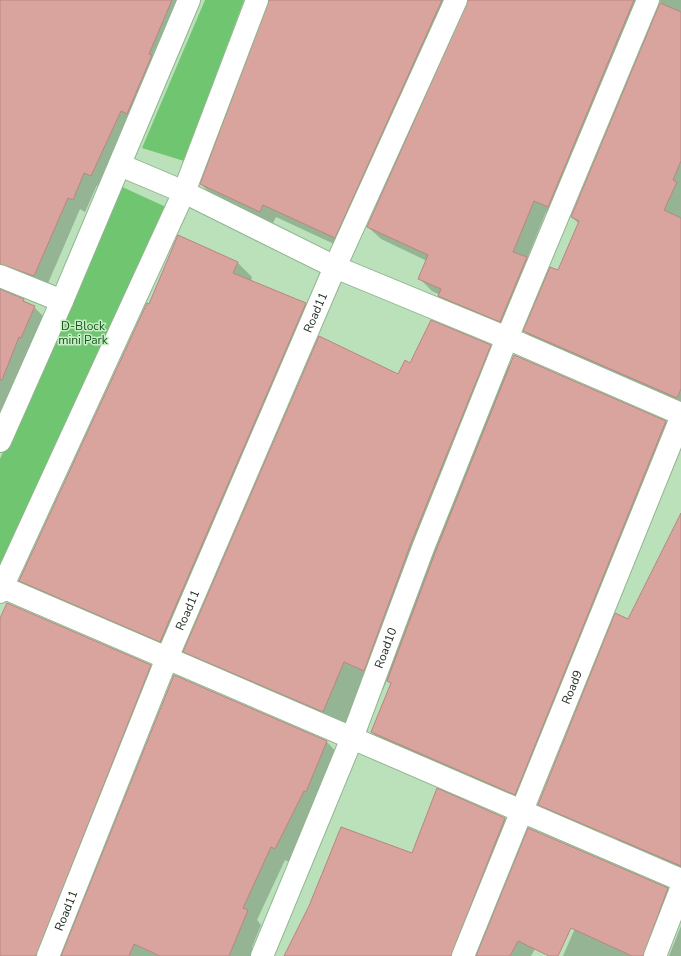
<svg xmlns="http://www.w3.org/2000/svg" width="681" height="956" font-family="'Nunito Sans',sans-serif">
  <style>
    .green { fill: #70c570 }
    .shadow { fill: #0003 }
    .building { fill: #d9a39e; stroke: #b98581 }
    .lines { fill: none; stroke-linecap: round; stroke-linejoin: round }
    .minor-casing { stroke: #91b590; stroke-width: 24 }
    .minor { stroke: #fff; stroke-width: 22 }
    .labels { text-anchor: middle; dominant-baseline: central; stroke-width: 3; stroke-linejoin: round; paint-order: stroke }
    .street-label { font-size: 12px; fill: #1b291a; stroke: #c8eec7 }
    .park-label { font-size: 12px; fill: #145619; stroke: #c8eec7 }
  </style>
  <rect width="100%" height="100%" fill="#bbe1ba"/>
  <path class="green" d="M205 0H244L184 161 142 148Z
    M118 185 166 207 0 573V459Z"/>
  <path class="shadow" d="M0 0H190L104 188 97 185 85 212 80 209 46 288 0 286Z
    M270 0H467L461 2 347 250 276 217 273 223 214 197 201 184Z
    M469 0H659L561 219 546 212 527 259 539 271 513 334 452 308 440 295 432 291 420 279 427 261 381 239 368 227Z
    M660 0H681V407L537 344 524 331 559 271 579 224 572 217 661 5Z
    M238 263 252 277 251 281 305 304 320 318 175 656 35 595 20 580 150 305Z
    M0 289 23 300 34 307 46 319 0 424Z
    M490 346 510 366 514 356 666 422 678 435 528 807 385 745 372 732 392 685 387 680 383 690 363 681 342 730 204 671 185 651 398 376 411 364Z
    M681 515V872L627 849 615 837 600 827 595 836 551 816 539 804Z
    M0 621 150 666 164 679 54 956H0Z
    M327 742 340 756 289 862 285 860 257 920 261 925 252 947 261 956H63Z
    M438 790 505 819 519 833 469 956H286L413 855Z
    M584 861 531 956H478Z
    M604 861 667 889 681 902 661 956H563Z
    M681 926V956H669Z"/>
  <path class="building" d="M0 0H172L149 54 152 55 127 114 121 111 91 176 84 173 73 200 68 198 34 276 0 264Z
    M269 0H442L335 238 263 205 260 212 200 184Z
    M468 0H634L548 207 534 201 513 252 527 257 500 322 438 296 441 289 418 279 428 255 367 227Z
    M660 3 681 12V161L673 180 677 182 664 210 681 218V389L677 398 523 331 550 267 558 270 579 221 571 217Z
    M178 235 238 262 233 273 306 303 160 642 19 581 147 303 149 304Z
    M0 289 24 299 23 301 35 306 21 338 19 337 2 380H0Z
    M431 320 491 345 411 543 364 671 344 662 323 712 183 652 319 336 398 374 405 360 410 363Z
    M514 355 666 421 515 795 371 732 391 683 387 681 435 553Z
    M681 513V866L538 805 615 613 628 619Z
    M7 603 151 665 36 956H0V618Z
    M174 675 327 741 306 792 304 791 275 849 271 847 243 908 248 910 229 956H160L134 944 129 956H61Z
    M437 788 505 818 451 956H284L309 906 341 827 412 853Z
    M528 828 668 888 643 956H632L571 928 558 956H549L518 941 510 956H476Z"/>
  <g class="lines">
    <g class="minor-casing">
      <g id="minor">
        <path d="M120 165 184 192 335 267 507 338 681 414"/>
        <path d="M0 276 62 301"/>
        <path d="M0 441 62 301 189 0"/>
        <path d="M0 586 681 880"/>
        <path d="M0 592 184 192 257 0"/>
        <path id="s1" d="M48 956 167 658 335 267 456 0"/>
        <path id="s2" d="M262 956 352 738 423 548 507 338 648 0"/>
        <path id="s3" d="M463 956 681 418"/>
        <path d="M655 956 681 889"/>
      </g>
    </g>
    <use href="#minor" class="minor"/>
  </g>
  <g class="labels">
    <g class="street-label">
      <text stroke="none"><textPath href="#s1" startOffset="697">Road11</textPath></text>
      <text stroke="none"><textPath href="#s1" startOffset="373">Road11</textPath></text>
      <text stroke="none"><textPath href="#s2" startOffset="332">Road10</textPath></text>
      <text stroke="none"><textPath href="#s3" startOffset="290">Road9</textPath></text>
      <text stroke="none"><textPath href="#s1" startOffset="49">Road11</textPath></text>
    </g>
    <g class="park-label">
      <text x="83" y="326">D-Block<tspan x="83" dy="14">mini Park</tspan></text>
    </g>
  </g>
</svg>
